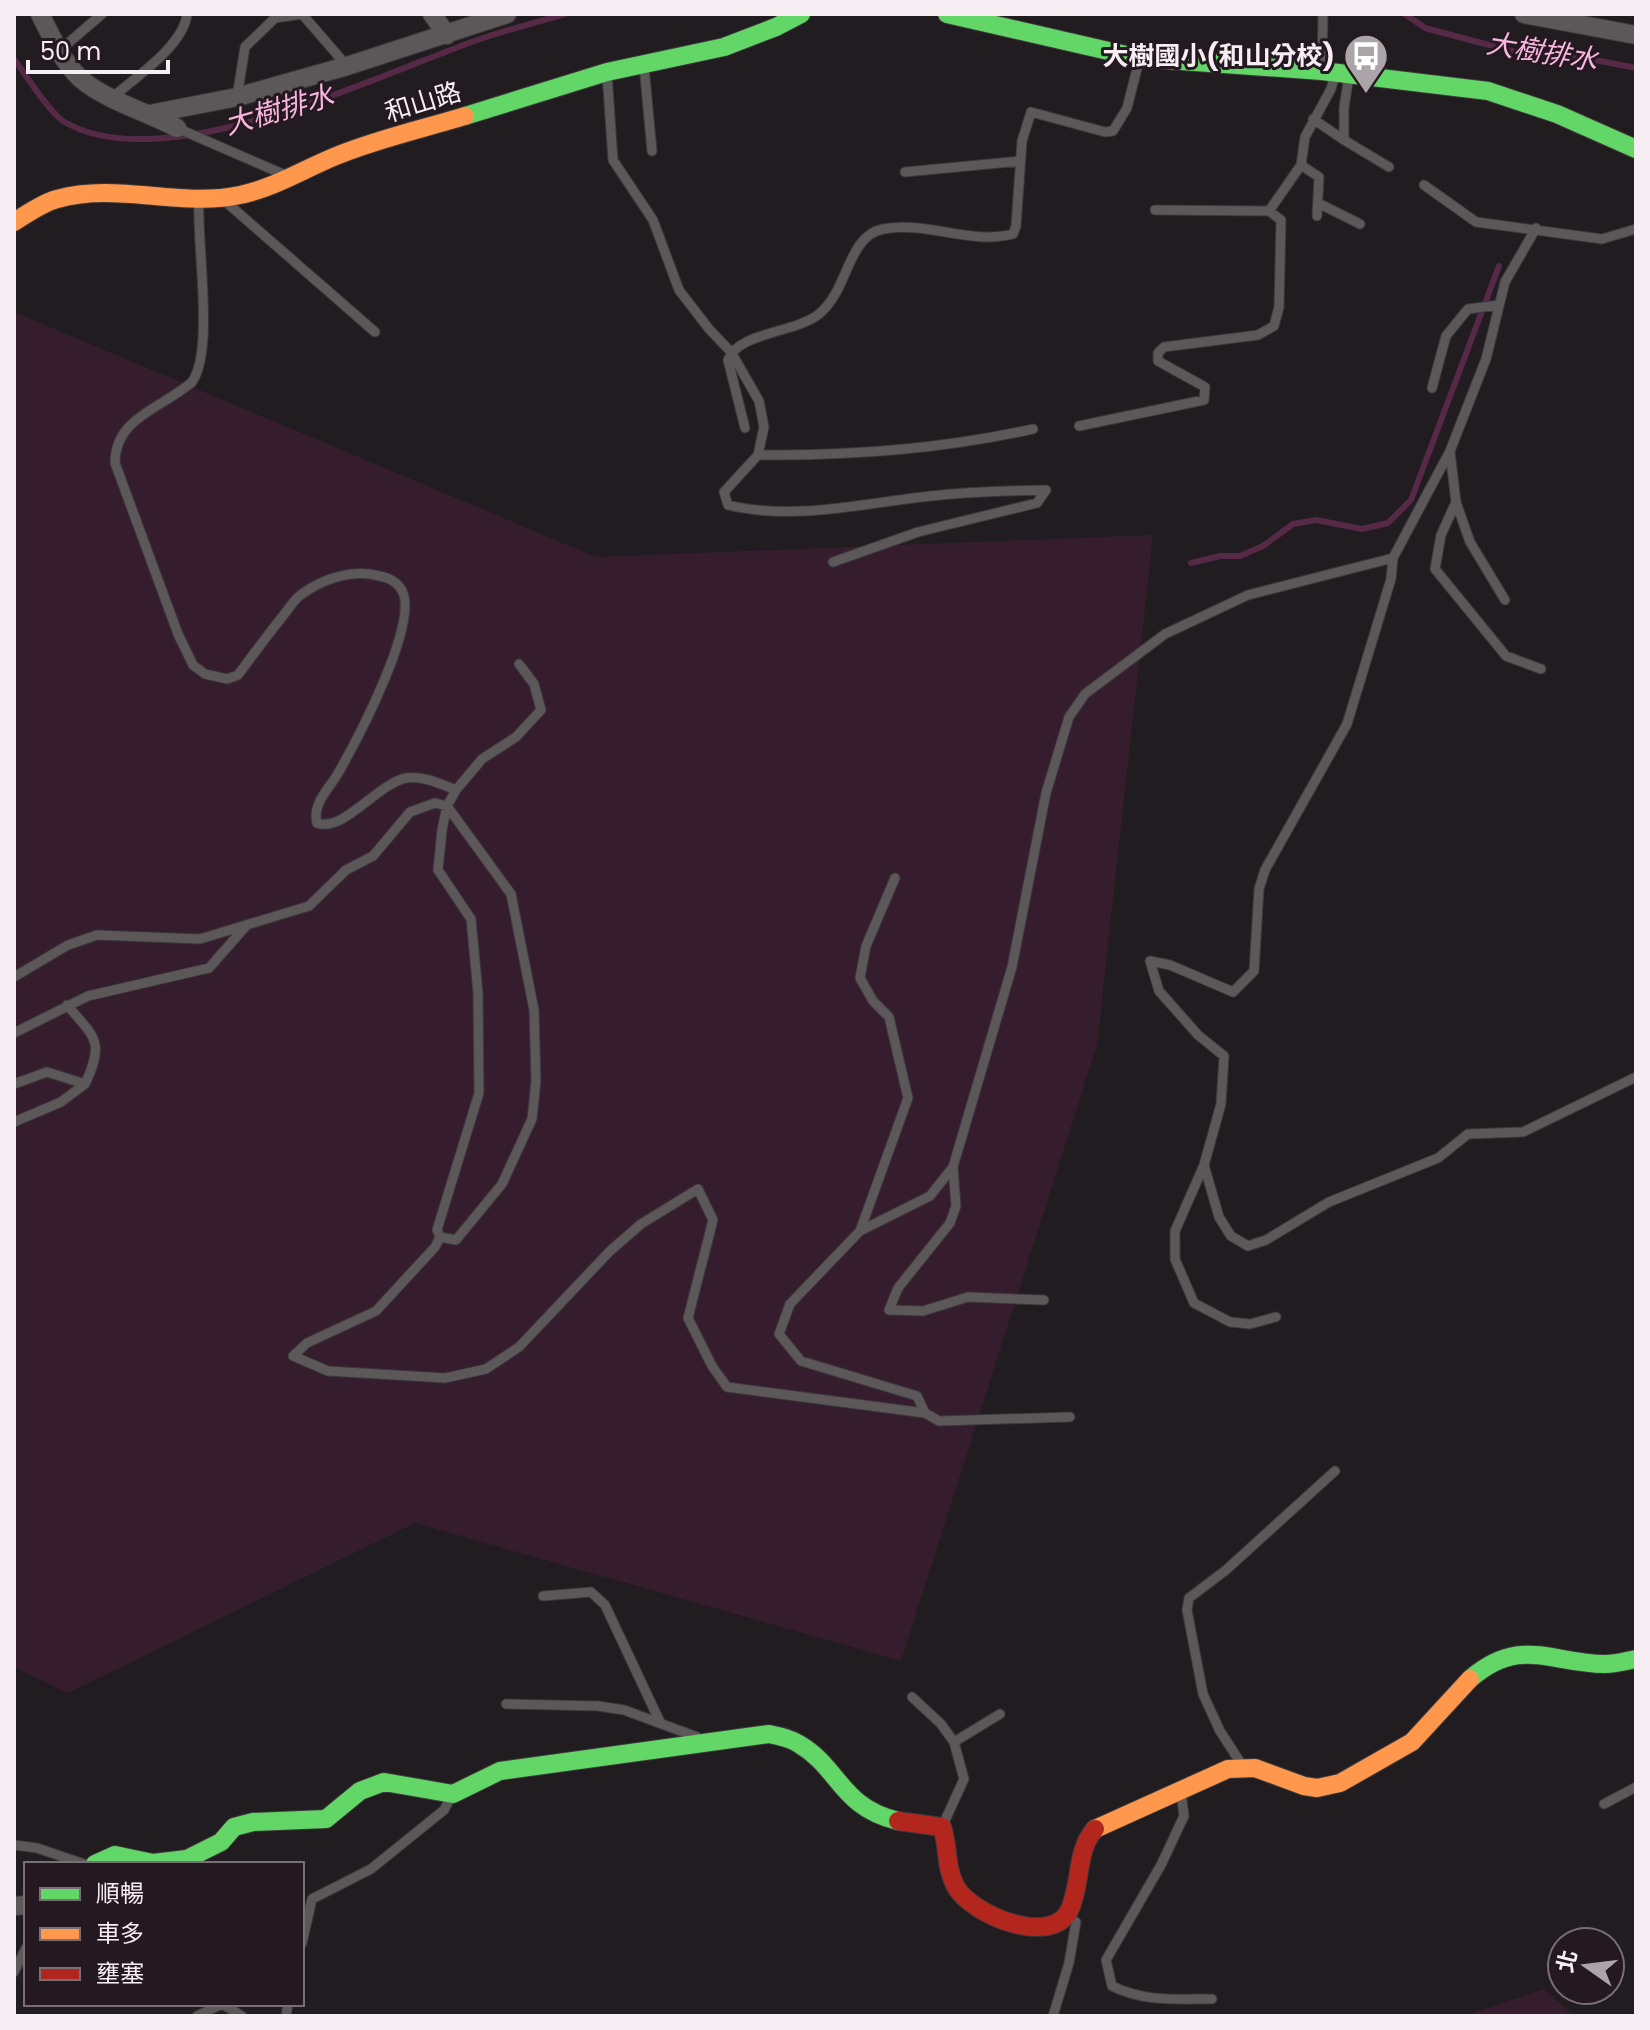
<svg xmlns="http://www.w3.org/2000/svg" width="1650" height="2030" font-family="Poppins,'Noto Sans TC',sans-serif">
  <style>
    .green { fill: #361d2e }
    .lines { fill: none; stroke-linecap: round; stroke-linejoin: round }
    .stream { stroke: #562947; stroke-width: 6 }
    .lane-casing { stroke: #3d393b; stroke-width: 11 }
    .street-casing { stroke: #3d393b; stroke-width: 20 }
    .fast-casing { stroke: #3d393b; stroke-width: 20 }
    .slow-casing { stroke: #3d393b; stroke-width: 20 }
    .jam-casing { stroke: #3d393b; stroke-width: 20 }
    .lane { stroke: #5c585a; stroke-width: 9 }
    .street { stroke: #5c585a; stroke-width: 18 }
    .fast { stroke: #63d668; stroke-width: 18 }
    .slow { stroke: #ff974d; stroke-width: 18 }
    .jam { stroke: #b3261e; stroke-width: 18 }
    .labels { text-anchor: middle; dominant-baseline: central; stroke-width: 6; stroke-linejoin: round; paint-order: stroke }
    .poi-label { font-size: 26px; font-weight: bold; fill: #f6eef3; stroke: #241920; text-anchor: end }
    .street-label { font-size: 26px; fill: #f6eef3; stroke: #241920 }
    .water-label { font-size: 28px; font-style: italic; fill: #f8b6df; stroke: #241920 }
  </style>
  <rect width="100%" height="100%" fill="#211c1f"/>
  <path class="green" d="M14 312 596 557 1153 535 1097 1045 901 1661 415 1523 68 1693 14 1667Z
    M1544 1989 1574 2016H1464Z"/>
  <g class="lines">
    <path class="stream" d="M1405 14 1425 28 1523 54 1580 57 1636 68
      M14 59C25 74 50 113 63 121 163 182 381 73 483 38 510 29 538 22 565 14
      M1191 563 1220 556H1240L1263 546 1293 524 1316 520 1362 529 1388 523 1411 500 1499 266"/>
    <g class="lane-casing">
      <path id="lane" d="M59 51 102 14
        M644 66 652 151
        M1322 71 1323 14
        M607 74 613 160 653 220 679 290 709 329 731 352 759 401 764 427 758 455 724 492 728 505C796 522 873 501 941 495 976 491 1011 491 1046 490L1037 503 918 532 833 562
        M1349 75 1344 108V140L1389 167
        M113 97C136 77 184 45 187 14
        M237 97 245 47 275 18 302 14 347 66
        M1313 119 1344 140
        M177 128 285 175
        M1301 165 1319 177 1317 216
        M905 172 1020 161
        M1424 185 1476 222 1602 239 1636 229
        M199 198C196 242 215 349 192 382 188 386 181 390 177 393 148 413 115 424 115 463L178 634 193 665 205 674 227 679 238 675C252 656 267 636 282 617 288 610 294 599 302 594 321 580 347 571 370 574 383 577 393 577 401 589 422 619 355 744 337 775 328 790 312 804 317 823 343 833 377 784 406 778 422 775 441 784 456 790
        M226 202 375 332
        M1318 203 1360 224
        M1269 211 1301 165 1305 137 1331 89 1335 75
        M1432 388 1446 336 1468 309 1499 305
        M1079 426 1204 400 1205 387 1158 361V353L1164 347 1258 335 1274 326 1279 307 1281 220 1269 211 1155 210
        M745 428 728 360C738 332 796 333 819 314 849 290 847 236 883 229 927 221 971 245 1013 234L1016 226 1022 141 1031 112 1105 132 1113 131 1127 108 1139 61
        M1450 452 1456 502 1470 542 1505 600
        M758 455C851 456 943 449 1033 429
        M1456 502 1441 535 1435 569 1506 656 1541 669
        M1393 558 1450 451 1486 359 1505 282 1536 228
        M14 977 68 945 97 935 200 939 309 906 346 870 373 856 410 812 435 803 447 806 511 894 534 1010 536 1081 532 1119 502 1184 456 1240 440 1237 435 1247 376 1311 307 1343 293 1356 328 1371 445 1378 486 1369 519 1347 610 1251 641 1224 698 1189 713 1220 688 1318 712 1366 727 1387 925 1413 917 1396 801 1361 779 1334 790 1304 860 1231 930 1196 953 1167 956 1206 950 1223 898 1288 889 1310 923 1311 968 1297 1044 1300
        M67 1005C95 1038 105 1041 85 1084
        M14 1033 88 996 209 968 246 926
        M14 1084 47 1072 85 1084 61 1102 14 1122
        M1204 1165 1175 1231V1259L1194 1303 1230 1322 1250 1324 1276 1317
        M953 1167 1012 967 1046 793 1069 717 1085 694 1165 634 1248 595 1393 558 1391 579 1347 724 1265 870 1259 889 1254 971 1233 992 1170 965 1150 961 1159 991 1198 1035 1224 1056 1221 1104 1204 1165 1219 1217 1231 1236 1248 1246 1266 1240 1329 1202 1438 1158 1468 1134 1523 1132 1636 1077
        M860 1231 908 1098 889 1017 873 1001 860 978 866 946 895 878
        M440 1237 437 1230 479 1093 478 993 471 919 438 870 442 830 447 806 456 790 482 759 516 737 541 710 534 684 519 664
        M925 1413 939 1421 1070 1417
        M543 1596 591 1592 605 1605 660 1722
        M912 1697 941 1724 954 1742 964 1779 942 1827
        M506 1704 598 1706 624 1710 697 1737
        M954 1742 1000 1714
        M1242 1765 1220 1731 1203 1694 1187 1610 1189 1598 1226 1570 1335 1471
        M1181 1792 1184 1816 1161 1865 1106 1960 1112 1986C1144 2002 1176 1999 1212 1999
        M1604 1804 1636 1787
        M14 1845 37 1848 84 1864
        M302 1943 312 1899 371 1869 444 1810 451 1797
        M14 1972 26 1948
        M197 2016 222 2004 242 2016
        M286 2016 288 2004
        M1053 2016 1069 1963 1076 1922 1067 1916"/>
    </g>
    <g class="street-casing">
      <path id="street" d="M40 14C52 37 64 67 86 83 113 103 147 112 177 128
        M432 14 447 35
        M1524 14 1636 35
        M150 114 237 97 347 66 507 14
        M14 1906 26 1905"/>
    </g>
    <g class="fast-casing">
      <path id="fast" d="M947 14 1139 58 1322 71 1488 91 1557 114 1636 149
        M465 116 607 72 724 47 776 27 801 14
        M1470 1679C1520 1636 1549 1663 1605 1664 1616 1664 1626 1661 1636 1659
        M95 1864 115 1855 153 1863 187 1859 221 1842 234 1827 253 1822 326 1819 360 1791 384 1782 453 1794 500 1771 769 1734C779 1736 790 1738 799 1744 840 1768 840 1807 898 1821"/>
    </g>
    <g class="slow-casing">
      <path id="slow" d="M14 222C27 214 42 203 57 199 117 182 180 208 240 195 274 188 304 169 336 156 377 139 422 129 465 116
        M1095 1829 1228 1769 1255 1768 1304 1786 1317 1788 1340 1783 1412 1742 1470 1679"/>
    </g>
    <g class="jam-casing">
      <path id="jam" d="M898 1821 942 1827C949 1847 945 1868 956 1887 972 1915 1050 1947 1069 1911 1082 1885 1075 1851 1095 1829"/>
    </g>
    <use href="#lane" class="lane"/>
    <use href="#street" class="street"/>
    <use href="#fast" class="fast"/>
    <use href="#slow" class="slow"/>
    <use href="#jam" class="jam"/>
  </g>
  <defs>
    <g id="bus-pin" transform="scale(2.3)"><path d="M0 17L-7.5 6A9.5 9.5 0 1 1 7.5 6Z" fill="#aba4a9" stroke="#241920"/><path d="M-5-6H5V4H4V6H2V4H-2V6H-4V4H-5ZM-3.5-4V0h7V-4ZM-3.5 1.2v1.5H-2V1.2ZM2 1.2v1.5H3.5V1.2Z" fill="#fff"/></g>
  </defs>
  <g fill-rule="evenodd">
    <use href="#bus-pin" x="1366" y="56"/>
  </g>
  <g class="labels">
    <g class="poi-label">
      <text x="1335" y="56">大樹國小(和山分校)</text>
    </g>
    <g class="street-label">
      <text transform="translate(423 102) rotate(-17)">和山路</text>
    </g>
    <g class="water-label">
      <text transform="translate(1542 52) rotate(9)">大樹排水</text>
      <text transform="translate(279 110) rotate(-16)">大樹排水</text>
    </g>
  </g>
  <rect width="1650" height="2030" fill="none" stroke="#f6eef3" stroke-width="32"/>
  <rect x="24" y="1862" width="280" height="144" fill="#241920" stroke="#786e74" stroke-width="2"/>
  <rect x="40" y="1888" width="40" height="12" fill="#63d668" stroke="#786e74" stroke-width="2"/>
  <text x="96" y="1902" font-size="24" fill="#f6eef3">順暢</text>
  <rect x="40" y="1928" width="40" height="12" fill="#ff974d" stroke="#786e74" stroke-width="2"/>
  <text x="96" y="1942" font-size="24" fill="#f6eef3">車多</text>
  <rect x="40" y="1968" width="40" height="12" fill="#b3261e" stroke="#786e74" stroke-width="2"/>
  <text x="96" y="1982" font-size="24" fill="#f6eef3">壅塞</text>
  <g transform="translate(1586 1966) rotate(284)"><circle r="38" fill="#241920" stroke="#786e74" stroke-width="2"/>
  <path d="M0-6L14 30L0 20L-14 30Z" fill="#aba4a9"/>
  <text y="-12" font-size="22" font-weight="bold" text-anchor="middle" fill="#f6eef3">北</text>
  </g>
  <path d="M28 60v12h140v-12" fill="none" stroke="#f6eef3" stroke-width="4"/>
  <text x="40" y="60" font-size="24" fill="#f6eef3" stroke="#241920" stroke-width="6" paint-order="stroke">50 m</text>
</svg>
